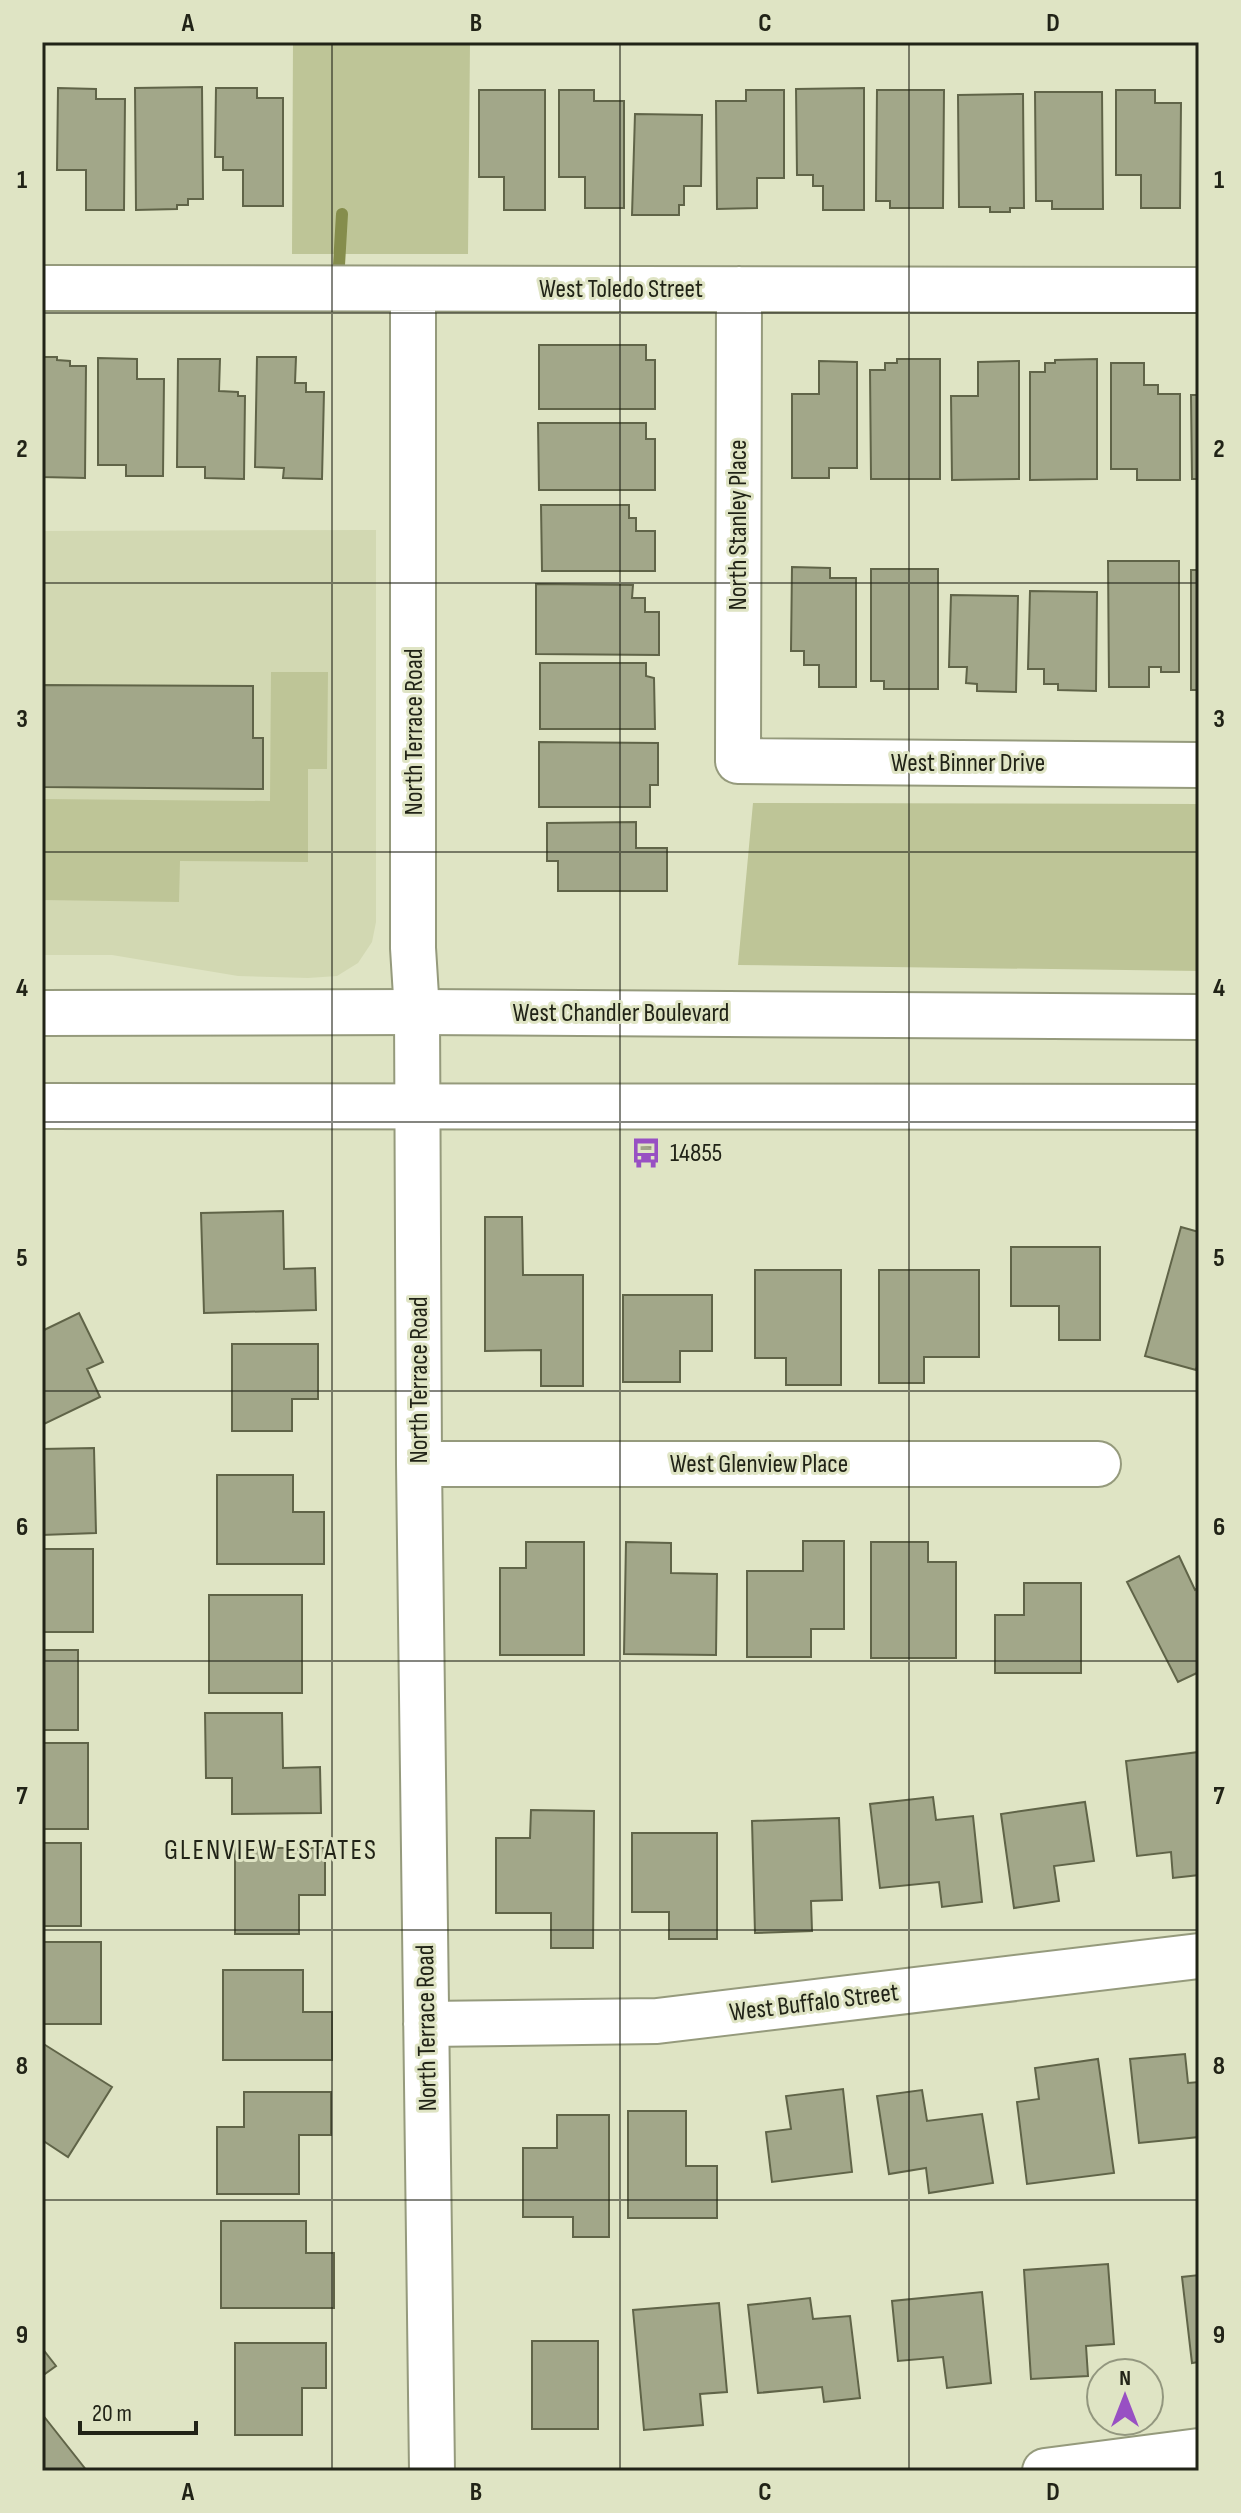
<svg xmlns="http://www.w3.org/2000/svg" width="1241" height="2513" font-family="'Sofia Sans Condensed',sans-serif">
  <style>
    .built { fill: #d2d8b2 }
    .green { fill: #bec597 }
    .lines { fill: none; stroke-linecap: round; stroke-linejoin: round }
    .stream { stroke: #858d4c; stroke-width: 12 }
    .building { fill: #a2a789; stroke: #606448; stroke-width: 2 }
    .street-casing { stroke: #959a7c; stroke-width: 48 }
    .secondary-casing { stroke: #959a7c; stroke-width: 48 }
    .street { stroke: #fff; stroke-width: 44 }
    .secondary { stroke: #fff; stroke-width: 44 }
    .grid { fill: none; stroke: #212317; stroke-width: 2; stroke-opacity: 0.55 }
    .labels { text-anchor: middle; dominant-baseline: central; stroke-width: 6; stroke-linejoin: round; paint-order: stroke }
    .street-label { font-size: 26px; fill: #212317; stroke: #dfe4c4 }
    .poi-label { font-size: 26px; fill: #212317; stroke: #dfe4c4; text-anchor: start }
    .neighbourhood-label { font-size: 28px; letter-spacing: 2px; fill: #212317; stroke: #dfe4c4 }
    .neatline { fill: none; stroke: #212317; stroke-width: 3 }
    .grid-label { font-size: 26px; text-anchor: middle; font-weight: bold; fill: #212317 }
  </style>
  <rect width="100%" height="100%" fill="#dfe4c4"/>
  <path class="built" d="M376 530V922L372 942 358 963 337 976 308 978 238 976 112 955H42V531Z"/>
  <path class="green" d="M293 42H648L470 44 468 254H292Z
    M271 672H328L327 769H308V862L180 861 179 902 42 900V799L270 801Z
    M753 803 1199 804V971L738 965Z"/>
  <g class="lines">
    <path class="stream" d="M338 282 342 214"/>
  </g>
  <path class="building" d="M202 87 203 199H188V205H177V209L136 210 135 88Z
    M58 88 96 89V99H125L124 210H86V170H57Z
    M216 88H257V98H283V206H243V170H223V157H215Z
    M864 88V210H823V186H813V175H797L796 89Z
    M479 90H545V210H504V177H479Z
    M559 90H594V101H624V208H585V177H559Z
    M746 90H784V178H757V208L717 209 716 101H746Z
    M877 90H944L943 208H890V201H876Z
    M1116 90H1155V103H1181L1180 208H1141V175H1116Z
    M1197 91H1199L1197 210Z
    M1035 92H1102L1103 209H1052V201H1036Z
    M1023 94 1024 208H1010V212H990V207H959L958 95Z
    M42 99H44L43 208H42Z
    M635 114 702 115 701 186H684V205H679V215H632Z
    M539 345H646V360H655V409H539Z
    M42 357H57V360L70 361V366H86L85 478 42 477Z
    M257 357H296L295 383H306V392H324L322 479 283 478 284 468 255 467Z
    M98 358 137 359V379H164L163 476H126V465H98Z
    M178 359H220L219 391 238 392V396H245L244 479 205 478V467H177Z
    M897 359H940V479H871L870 370H885V363H897Z
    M1097 359V479L1030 480V372H1045V363H1055V360Z
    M819 361 857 362V468H829V478H792V394H819Z
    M1019 361V479L952 480 951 396H978V362Z
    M1111 363H1144V385H1158V394H1180V480H1137V469H1111Z
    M1191 395H1199V479H1192Z
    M538 423H646V439H655V490H539Z
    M541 505H629V518H636V531H655V571H542Z
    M1108 561H1179V672H1161V667H1149V687H1109Z
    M792 567 830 568V578H856V687H819V665H804V651H791Z
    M871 569H938V689H884V681H871Z
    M1191 570H1199V690H1191Z
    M536 584 633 585 632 598H645V612H659V655L536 654Z
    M1030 591 1097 592 1096 691 1058 690V684H1044V669H1028Z
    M951 595 1018 596 1016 692 977 691V684L966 683 967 667H949Z
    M540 663H646V676L654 678 655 729H540Z
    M42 685 253 686V738H263V789L42 787Z
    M539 742 658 743V785H650V807H539Z
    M636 822V848H667V891H558V861H547V823Z
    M636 1145 659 1147V1155L635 1153Z
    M283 1211 284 1269 315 1268 316 1310 204 1313 201 1213Z
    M485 1217H522L523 1275H583V1386H541V1350L485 1351Z
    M1181 1227 1199 1232V1359L1196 1370 1145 1356Z
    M1011 1247H1100V1340H1059V1306H1011Z
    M755 1270H841V1385H786V1358H755Z
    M879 1270H979V1357H924V1383H879Z
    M623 1295H712V1351H680V1382H623Z
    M79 1313 103 1362 87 1369 100 1397 42 1425V1331Z
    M232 1344H318V1399H292V1431H232Z
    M94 1448 96 1533 42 1535V1449Z
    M217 1475H293V1512H324V1564H217Z
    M803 1541H844V1629H811V1657H747V1571H803Z
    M526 1542H584V1655H500V1568H526Z
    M626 1542 671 1543V1573L717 1574 716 1655 624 1654Z
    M871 1542H928V1562H956V1658H871Z
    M42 1549H93V1632H42Z
    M1179 1556 1195 1590 1199 1588V1672L1178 1682 1127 1582Z
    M1024 1583H1081V1673H995V1615H1024Z
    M209 1595H302V1693H209Z
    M42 1650H78V1730H42Z
    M205 1713H282L283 1768 320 1767 321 1813 232 1814V1778H206Z
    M42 1743H88V1829H42Z
    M1199 1752V1875L1173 1878 1171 1852 1137 1856 1126 1761Z
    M933 1797 936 1820 973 1816 982 1902 942 1907 939 1882 880 1888 870 1804Z
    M1085 1802 1094 1861 1054 1866 1059 1901 1014 1908 1001 1814Z
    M531 1810 594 1811 593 1948H551V1913H496V1838H530Z
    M839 1818 842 1900 811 1901 812 1931 755 1933 752 1821Z
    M632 1833H717V1939H669V1912H632Z
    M42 1843H81V1926H42Z
    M235 1848H325V1895H299V1934H235Z
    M42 1942H101V2024H42Z
    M223 1970H303V2012H332V2060H223Z
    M42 2043 112 2087 68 2157 42 2140Z
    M1185 2054 1188 2083 1199 2082V2137L1139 2143 1130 2059Z
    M1098 2059 1114 2173 1027 2184 1017 2102 1039 2099 1035 2068Z
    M843 2089 852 2172 772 2182 766 2132 791 2129 786 2096Z
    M922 2090 927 2121 982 2114 993 2183 929 2193 926 2168 889 2174 877 2096Z
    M244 2092H331V2135H299V2194H217V2127H244Z
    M628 2111H686V2166H717V2218H628Z
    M557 2115H609V2237H573V2217H523V2148H557Z
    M221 2221H306V2253H334V2308H221Z
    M1108 2264 1114 2344 1086 2346 1088 2376 1031 2379 1024 2270Z
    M1199 2275V2362L1192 2363 1182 2277Z
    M982 2292 991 2383 947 2388 943 2357 898 2361 892 2301Z
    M810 2298 813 2319 850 2316 860 2398 824 2402 822 2387 758 2393 748 2305Z
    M719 2303 727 2392 700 2394 703 2425 644 2430 633 2310Z
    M532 2341H598V2429H532Z
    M235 2343H326V2388H302V2435H235Z
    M42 2348 56 2366 42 2376Z
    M42 2414 87 2471H42Z"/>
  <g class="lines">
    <g class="street-casing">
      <path id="street" d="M42 288 1199 290
        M413 289V948L417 1012 419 1464 432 2471
        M739 289 738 761 1199 765
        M419 1464H1098
        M426 2024 657 2021 1199 1956
        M1045 2471 1199 2451"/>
    </g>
    <g class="secondary-casing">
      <path id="secondary" d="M42 1013 417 1012 1199 1017
        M42 1106 1199 1107"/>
    </g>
    <use href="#street" class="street"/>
    <use href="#secondary" class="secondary"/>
  </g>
  <path class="grid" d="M332 42V2471M620 42V2471M909 42V2471M42 313H1199M42 583H1199M42 852H1199M42 1122H1199M42 1391H1199M42 1661H1199M42 1930H1199M42 2200H1199"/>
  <defs>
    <g id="bus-bare" transform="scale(2.4)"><path d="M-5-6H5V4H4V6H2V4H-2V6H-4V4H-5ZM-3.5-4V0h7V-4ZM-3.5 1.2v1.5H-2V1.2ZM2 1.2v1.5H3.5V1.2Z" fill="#9850c3" stroke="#dfe4c4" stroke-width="2.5" paint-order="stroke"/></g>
  </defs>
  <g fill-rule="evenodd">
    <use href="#bus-bare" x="646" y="1153"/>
  </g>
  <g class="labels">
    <g class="street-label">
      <text x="621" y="289">West Toledo Street</text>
      <text transform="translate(738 525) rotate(-90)">North Stanley Place</text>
      <text transform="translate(414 732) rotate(-90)">North Terrace Road</text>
      <text x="968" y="763">West Binner Drive</text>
      <text x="621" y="1013">West Chandler Boulevard</text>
      <text transform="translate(419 1380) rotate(-90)">North Terrace Road</text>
      <text x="759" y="1464">West Glenview Place</text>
      <text transform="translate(814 2003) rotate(-7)">West Buffalo Street</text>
      <text transform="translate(427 2028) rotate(-91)">North Terrace Road</text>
    </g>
    <g class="poi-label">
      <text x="670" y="1153">14855</text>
    </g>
    <g class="neighbourhood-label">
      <text x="271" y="1850">GLENVIEW ESTATES</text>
    </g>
  </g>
  <rect width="1241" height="2513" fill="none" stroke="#dfe4c4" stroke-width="88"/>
  <g transform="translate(1125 2397)"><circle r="38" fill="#dfe4c4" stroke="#93977f" stroke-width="2"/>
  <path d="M0-6L14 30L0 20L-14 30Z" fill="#9850c3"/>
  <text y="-12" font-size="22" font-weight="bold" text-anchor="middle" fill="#212317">N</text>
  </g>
  <path d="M80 2421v12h116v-12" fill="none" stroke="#212317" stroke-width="4"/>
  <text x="92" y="2421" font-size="24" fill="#212317" stroke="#dfe4c4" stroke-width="6" paint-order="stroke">20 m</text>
  <rect x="44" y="44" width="1153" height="2425" class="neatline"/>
  <g class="grid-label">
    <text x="188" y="31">A</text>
    <text x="476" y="31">B</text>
    <text x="765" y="31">C</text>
    <text x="1053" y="31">D</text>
    <text x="22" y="188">1</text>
    <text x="1219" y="188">1</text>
    <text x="22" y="457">2</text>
    <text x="1219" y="457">2</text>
    <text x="22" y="727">3</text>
    <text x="1219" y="727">3</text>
    <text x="22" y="996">4</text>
    <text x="1219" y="996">4</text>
    <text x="22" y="1266">5</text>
    <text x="1219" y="1266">5</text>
    <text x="22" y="1535">6</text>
    <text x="1219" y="1535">6</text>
    <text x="22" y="1804">7</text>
    <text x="1219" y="1804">7</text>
    <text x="22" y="2074">8</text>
    <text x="1219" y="2074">8</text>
    <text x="22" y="2343">9</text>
    <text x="1219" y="2343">9</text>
    <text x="188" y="2500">A</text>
    <text x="476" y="2500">B</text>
    <text x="765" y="2500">C</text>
    <text x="1053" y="2500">D</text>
  </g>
</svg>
